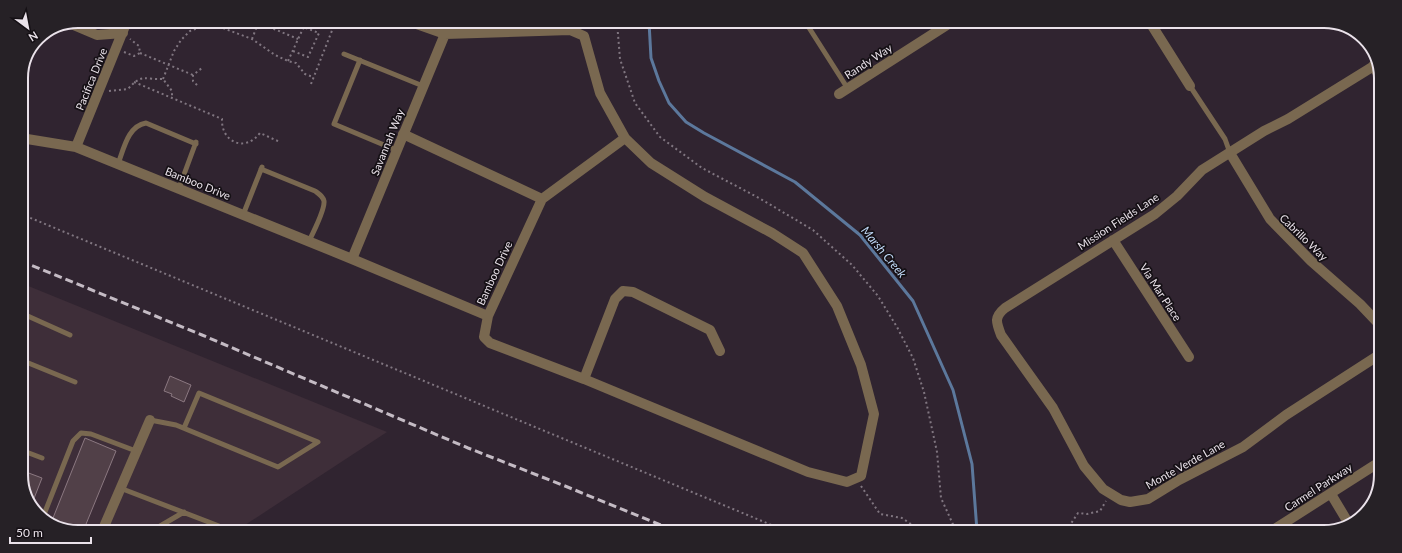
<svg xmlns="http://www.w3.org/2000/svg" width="1402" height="553" font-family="Lato,sans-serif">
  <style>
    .commercial { fill: #3e2e39 }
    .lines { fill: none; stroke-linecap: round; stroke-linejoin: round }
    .stream { stroke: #5c789c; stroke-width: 3 }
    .building { fill: #514048; stroke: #8b7881 }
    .path { stroke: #807680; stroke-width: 2; stroke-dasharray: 2 3; stroke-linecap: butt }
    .lane { stroke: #796850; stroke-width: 5 }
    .street { stroke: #796850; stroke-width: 10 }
    .rail { stroke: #c4bbc4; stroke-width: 3; stroke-dasharray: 8 4; stroke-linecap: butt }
    .labels { text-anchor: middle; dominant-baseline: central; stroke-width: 3.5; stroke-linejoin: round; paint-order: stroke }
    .street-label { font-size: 11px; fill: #eae2ea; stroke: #151015 }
    .water-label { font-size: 12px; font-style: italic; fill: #c0d9f7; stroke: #151015 }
    .rim { fill: none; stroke: #eae2ea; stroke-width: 2 }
  </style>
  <rect width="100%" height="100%" fill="#302430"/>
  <path class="commercial" d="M21 283 387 432 239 529H59L33 510 21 479Z"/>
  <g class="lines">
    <path class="stream" d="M649 22 651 58 659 81 669 103 686 122 704 133 795 182 860 235 913 301 953 390 972 464 977 531"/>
  </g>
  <path class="building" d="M170 376 191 385 184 402 171 396 172 394 164 391Z
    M85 438 116 451 84 529H59L51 523Z
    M26 472 42 478 31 506 22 482Z"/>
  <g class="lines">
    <path class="path" d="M255 21 298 39
      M617 22 620 59 635 103 660 137 702 168 759 198 813 230 852 265 878 296 897 327 913 358 924 392 937 452 941 498 956 531
      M221 27 224 21
      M252 39 259 21
      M293 51 308 57 319 33 303 27
      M124 52 134 56 140 53 139 46 130 39
      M140 53 193 75
      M288 61 306 22
      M163 79 174 51 181 40 190 31 204 26 220 27 252 39 275 55 288 61 296 63 305 74 313 77
      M134 82 222 119C221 142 245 153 260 133L280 142
      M311 84 333 28 350 23 351 22
      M197 85 193 81V75L202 68
      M109 91 128 89C142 73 144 80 163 79L172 91V97
      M21 214 786 531
      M861 486 880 514 902 518 921 531
      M1066 531 1078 513 1087 514 1100 511 1106 501"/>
    <path class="lane" d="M806 23 848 89
      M344 54 423 86
      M360 60 334 124 396 150
      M1190 86 1225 139 1230 153
      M118 164C124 148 128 126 146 123L196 144
      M261 169 315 191C319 194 323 196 324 201 325 209 313 233 309 241
      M179 188 196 142
      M243 215 262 167
      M21 313 70 335
      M21 360 75 382
      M150 420 176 425 278 467 318 442 199 393 184 428
      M21 450 42 458
      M120 488 219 526
      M43 517 73 441 81 433 91 434 136 451
      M155 529 184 512"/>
    <path class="street" d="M111 21 123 33
      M71 24 97 35 123 33
      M1151 24 1190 86
      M1377 64 1288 119 1264 131 1202 170 1177 196 1155 214 1005 308C994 317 996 322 1001 335L1053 408 1084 466 1103 489 1121 500 1130 502 1148 499 1179 480 1243 447 1286 415 1379 355
      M1373 66 1381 78
      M839 94 950 23
      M403 134 542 199
      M21 138 76 147 352 259 488 316 542 199 625 138 600 93 584 36 570 30 445 34 411 22
      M76 147 127 21
      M1230 153 1270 219 1311 261 1360 304 1379 324
      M1113 240 1189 357
      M352 259 445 34
      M488 316 484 337 490 343 584 379 808 472 847 482 861 476 874 414 861 365 837 306 803 253 772 233 705 197 651 163 625 138
      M584 379 615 299 623 291 633 292 710 330 720 351
      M1331 494 1349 524
      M103 529 150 420
      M1270 532 1378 463"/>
    <path class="rail" d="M21 261 202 335 468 448 565 486 673 530"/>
  </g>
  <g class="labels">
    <g class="street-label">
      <text transform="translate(868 61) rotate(-33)">Randy Way</text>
      <text transform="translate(91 79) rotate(-68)">Pacifica Drive</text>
      <text transform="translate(387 142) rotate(-68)">Savannah Way</text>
      <text transform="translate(198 183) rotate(22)">Bamboo Drive</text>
      <text transform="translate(1118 221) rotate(-33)">Mission Fields Lane</text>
      <text transform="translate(1304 237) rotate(44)">Cabrillo Way</text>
      <text transform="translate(494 273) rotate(-65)">Bamboo Drive</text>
      <text transform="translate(1161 292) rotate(57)">Via Mar Place</text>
      <text transform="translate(1185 464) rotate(-29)">Monte Verde Lane</text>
      <text transform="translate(1318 487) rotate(-33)">Carmel Parkway</text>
    </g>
    <g class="water-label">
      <text transform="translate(884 252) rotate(50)">Marsh Creek</text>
    </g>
  </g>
  <path d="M0 0H1402V553H0ZM78 28H1324A50 50 0 0 1 1374 78V475A50 50 0 0 1 1324 525H78A50 50 0 0 1 28 475V78A50 50 0 0 1 78 28Z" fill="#262126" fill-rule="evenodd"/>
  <path class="rim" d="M78 28H1324A50 50 0 0 1 1374 78V475A50 50 0 0 1 1324 525H78A50 50 0 0 1 28 475V78A50 50 0 0 1 78 28Z"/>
  <g transform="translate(28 28) rotate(148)" stroke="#151015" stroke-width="3" paint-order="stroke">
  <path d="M0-3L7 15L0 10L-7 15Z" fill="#eae2ea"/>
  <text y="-6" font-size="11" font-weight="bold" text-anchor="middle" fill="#eae2ea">N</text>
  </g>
  <path d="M10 537v6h81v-6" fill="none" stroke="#eae2ea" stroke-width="2"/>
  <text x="16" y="537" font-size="12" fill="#eae2ea" stroke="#151015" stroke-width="3" paint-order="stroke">50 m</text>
</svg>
